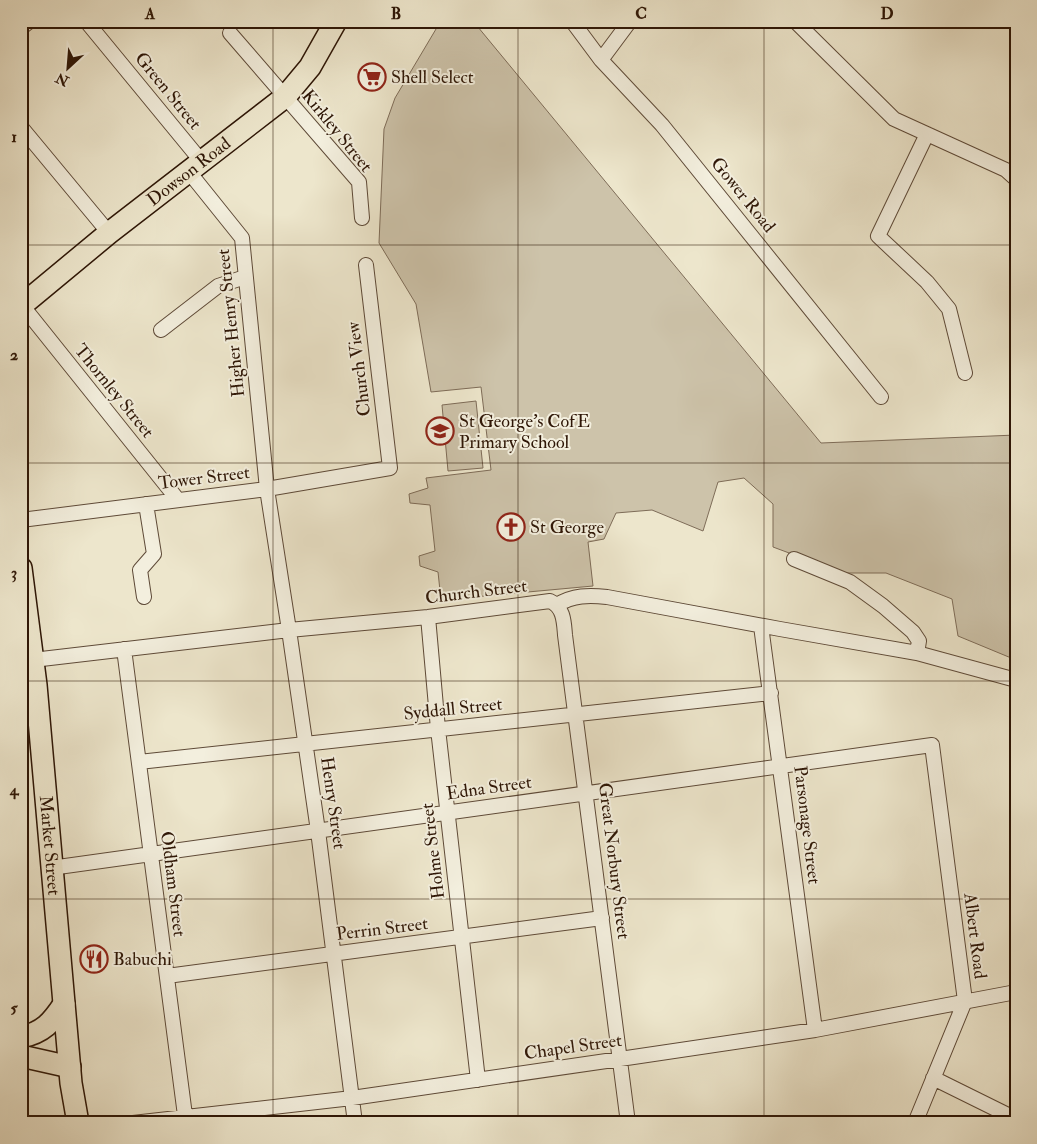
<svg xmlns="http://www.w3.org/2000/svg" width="1037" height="1144" font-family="'IM FELL Double Pica',serif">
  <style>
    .green { fill: #cdc3aa; stroke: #7e6c58 }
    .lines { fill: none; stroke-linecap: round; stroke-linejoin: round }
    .street-casing { stroke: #5e4a38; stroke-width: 16 }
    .primary-casing { stroke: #2e1606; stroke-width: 24 }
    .street { stroke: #f3efde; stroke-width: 14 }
    .primary { stroke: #ede6cc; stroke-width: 21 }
    .grid { fill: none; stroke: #2e1606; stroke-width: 1; stroke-opacity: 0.55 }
    .labels { text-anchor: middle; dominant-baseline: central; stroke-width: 4; stroke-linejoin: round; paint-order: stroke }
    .poi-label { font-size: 18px; fill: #2e1606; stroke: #f3efde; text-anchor: start }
    .street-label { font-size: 18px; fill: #2e1606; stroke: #f3efde }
    .neatline { fill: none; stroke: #2e1606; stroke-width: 2 }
    .grid-label { font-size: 16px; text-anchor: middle; font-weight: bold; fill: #2e1606 }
  </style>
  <rect width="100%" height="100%" fill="#ede6cc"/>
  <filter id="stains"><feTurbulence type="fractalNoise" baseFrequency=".004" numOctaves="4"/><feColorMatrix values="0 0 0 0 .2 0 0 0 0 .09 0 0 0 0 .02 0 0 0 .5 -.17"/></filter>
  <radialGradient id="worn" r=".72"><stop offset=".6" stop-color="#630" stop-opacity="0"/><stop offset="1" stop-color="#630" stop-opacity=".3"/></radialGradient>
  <path class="green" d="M443 21H473L821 443 1016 435V660L958 636 952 599 886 573H843L773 547V504L744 478 718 482 703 531 652 510 616 513 604 539 588 542 593 586 441 600 438 572 420 566 419 556 435 551 430 505 410 503 409 494 428 488 426 478 491 470 481 387 431 392 416 304 379 243 384 129 395 98 439 24Z
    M476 401 483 468 448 471 442 405Z"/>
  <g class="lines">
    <g class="street-casing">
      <path id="street" d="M86 21 202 162
        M572 21 601 60 662 125 881 397
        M795 21 894 119 1006 170 1016 179
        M21 28 30 21
        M230 33 359 182 362 218
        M601 60 630 21
        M21 127 109 233
        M927 134 878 236 927 282 949 309 965 373
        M189 172 242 238 267 489 289 630 318 831 355 1123
        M21 304 178 500
        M161 330 218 286 245 277
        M21 520 267 489 390 468 366 265
        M794 559 850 582 883 606 913 632 919 641 917 653
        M144 597 140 570 154 554 146 504
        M557 605C573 595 589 595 607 597L780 629 917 653 1016 680
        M428 617 438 729 478 1080
        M761 626 815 1030
        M124 649 186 1123
        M33 660 289 630 428 617 550 601C564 607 564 623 565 635L628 1123
        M139 762 771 693
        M51 868 932 745 965 1001 915 1123
        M167 976 602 918
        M933 1078 1016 1119
        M133 1123 352 1098 620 1059 815 1030 1016 992"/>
    </g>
    <g class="primary-casing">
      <g id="primary">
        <path id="s1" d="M21 306 109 233 285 97 310 67 336 21"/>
        <path id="s2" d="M21 568 36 685 71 1083 78 1123"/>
        <path d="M21 1037C43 1033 52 1022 64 1004"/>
        <path d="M21 1056 70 1067"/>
      </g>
    </g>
    <use href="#street" class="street"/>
    <use href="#primary" class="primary"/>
  </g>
  <path class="grid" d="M273 21V1123M518 21V1123M764 21V1123M21 245H1016M21 463H1016M21 681H1016M21 899H1016"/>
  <defs>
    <g id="supermarket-ring" transform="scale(1.4375)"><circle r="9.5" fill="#f3efde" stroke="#8f2418" stroke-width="1.5"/><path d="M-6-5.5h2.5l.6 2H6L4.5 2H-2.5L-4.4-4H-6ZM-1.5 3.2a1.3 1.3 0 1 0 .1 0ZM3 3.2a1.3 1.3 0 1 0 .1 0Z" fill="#8f2418"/></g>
    <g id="school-ring" transform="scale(1.4375)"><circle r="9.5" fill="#f3efde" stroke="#8f2418" stroke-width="1.5"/><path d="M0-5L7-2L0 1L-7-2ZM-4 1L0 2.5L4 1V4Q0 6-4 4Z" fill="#8f2418"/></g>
    <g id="church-ring" transform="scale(1.4375)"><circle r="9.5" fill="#f3efde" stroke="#8f2418" stroke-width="1.5"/><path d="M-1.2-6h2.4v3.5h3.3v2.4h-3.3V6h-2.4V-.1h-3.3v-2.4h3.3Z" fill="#8f2418"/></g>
    <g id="restaurant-ring" transform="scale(1.4375)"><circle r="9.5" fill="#f3efde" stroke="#8f2418" stroke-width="1.5"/><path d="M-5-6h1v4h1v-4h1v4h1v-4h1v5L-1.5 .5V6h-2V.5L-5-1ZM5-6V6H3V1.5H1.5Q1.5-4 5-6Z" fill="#8f2418"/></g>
  </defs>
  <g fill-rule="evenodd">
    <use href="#supermarket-ring" x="372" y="77"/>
    <use href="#school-ring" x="440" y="431"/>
    <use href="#church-ring" x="511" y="527"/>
    <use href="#restaurant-ring" x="94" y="959"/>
  </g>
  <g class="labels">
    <g class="poi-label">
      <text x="391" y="77">Shell Select</text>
      <text x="459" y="421">St George's CofE<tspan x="459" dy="21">Primary School</tspan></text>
      <text x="530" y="527">St George</text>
      <text x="113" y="959">Babuchi</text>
    </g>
    <g class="street-label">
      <text transform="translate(168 91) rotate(51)">Green Street</text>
      <text transform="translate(337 131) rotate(51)">Kirkley Street</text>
      <text stroke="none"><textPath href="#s1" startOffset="215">Dowson Road</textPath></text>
      <text transform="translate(743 195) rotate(51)">Gower Road</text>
      <text transform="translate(231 323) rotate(-96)">Higher Henry Street</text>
      <text transform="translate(359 369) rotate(-97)">Church View</text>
      <text transform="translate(114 391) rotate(51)">Thornley Street</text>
      <text transform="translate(204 478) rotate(-7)">Tower Street</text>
      <text transform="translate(476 592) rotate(-7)">Church Street</text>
      <text transform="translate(453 709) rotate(-6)">Syddall Street</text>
      <text transform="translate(489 788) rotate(-8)">Edna Street</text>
      <text transform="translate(333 803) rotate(82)">Henry Street</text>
      <text transform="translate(807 825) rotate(83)">Parsonage Street</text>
      <text stroke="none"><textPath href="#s2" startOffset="279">Market Street</textPath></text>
      <text transform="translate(433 851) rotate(-97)">Holme Street</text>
      <text transform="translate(614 861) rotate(83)">Great Norbury Street</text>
      <text transform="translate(173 884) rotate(83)">Oldham Street</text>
      <text transform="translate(382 929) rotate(-7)">Perrin Street</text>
      <text transform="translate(975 936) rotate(83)">Albert Road</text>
      <text transform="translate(573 1047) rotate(-8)">Chapel Street</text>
    </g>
  </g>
  <rect width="1037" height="1144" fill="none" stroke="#ede6cc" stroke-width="55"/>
  <g transform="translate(68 68) rotate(206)" stroke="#f3efde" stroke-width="4" paint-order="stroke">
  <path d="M0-4L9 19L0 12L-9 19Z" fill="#2e1606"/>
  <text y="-8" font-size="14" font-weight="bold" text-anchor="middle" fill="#2e1606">N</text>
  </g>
  <rect x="28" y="28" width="982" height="1088" class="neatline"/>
  <g class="grid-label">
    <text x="150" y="19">A</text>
    <text x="396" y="19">B</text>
    <text x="641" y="19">C</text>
    <text x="887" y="19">D</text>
    <text x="14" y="142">1</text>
    <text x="14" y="360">2</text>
    <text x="14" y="578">3</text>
    <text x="14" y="795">4</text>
    <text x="14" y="1013">5</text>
  </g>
  <rect width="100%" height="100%" filter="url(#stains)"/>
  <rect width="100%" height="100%" fill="url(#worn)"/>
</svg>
